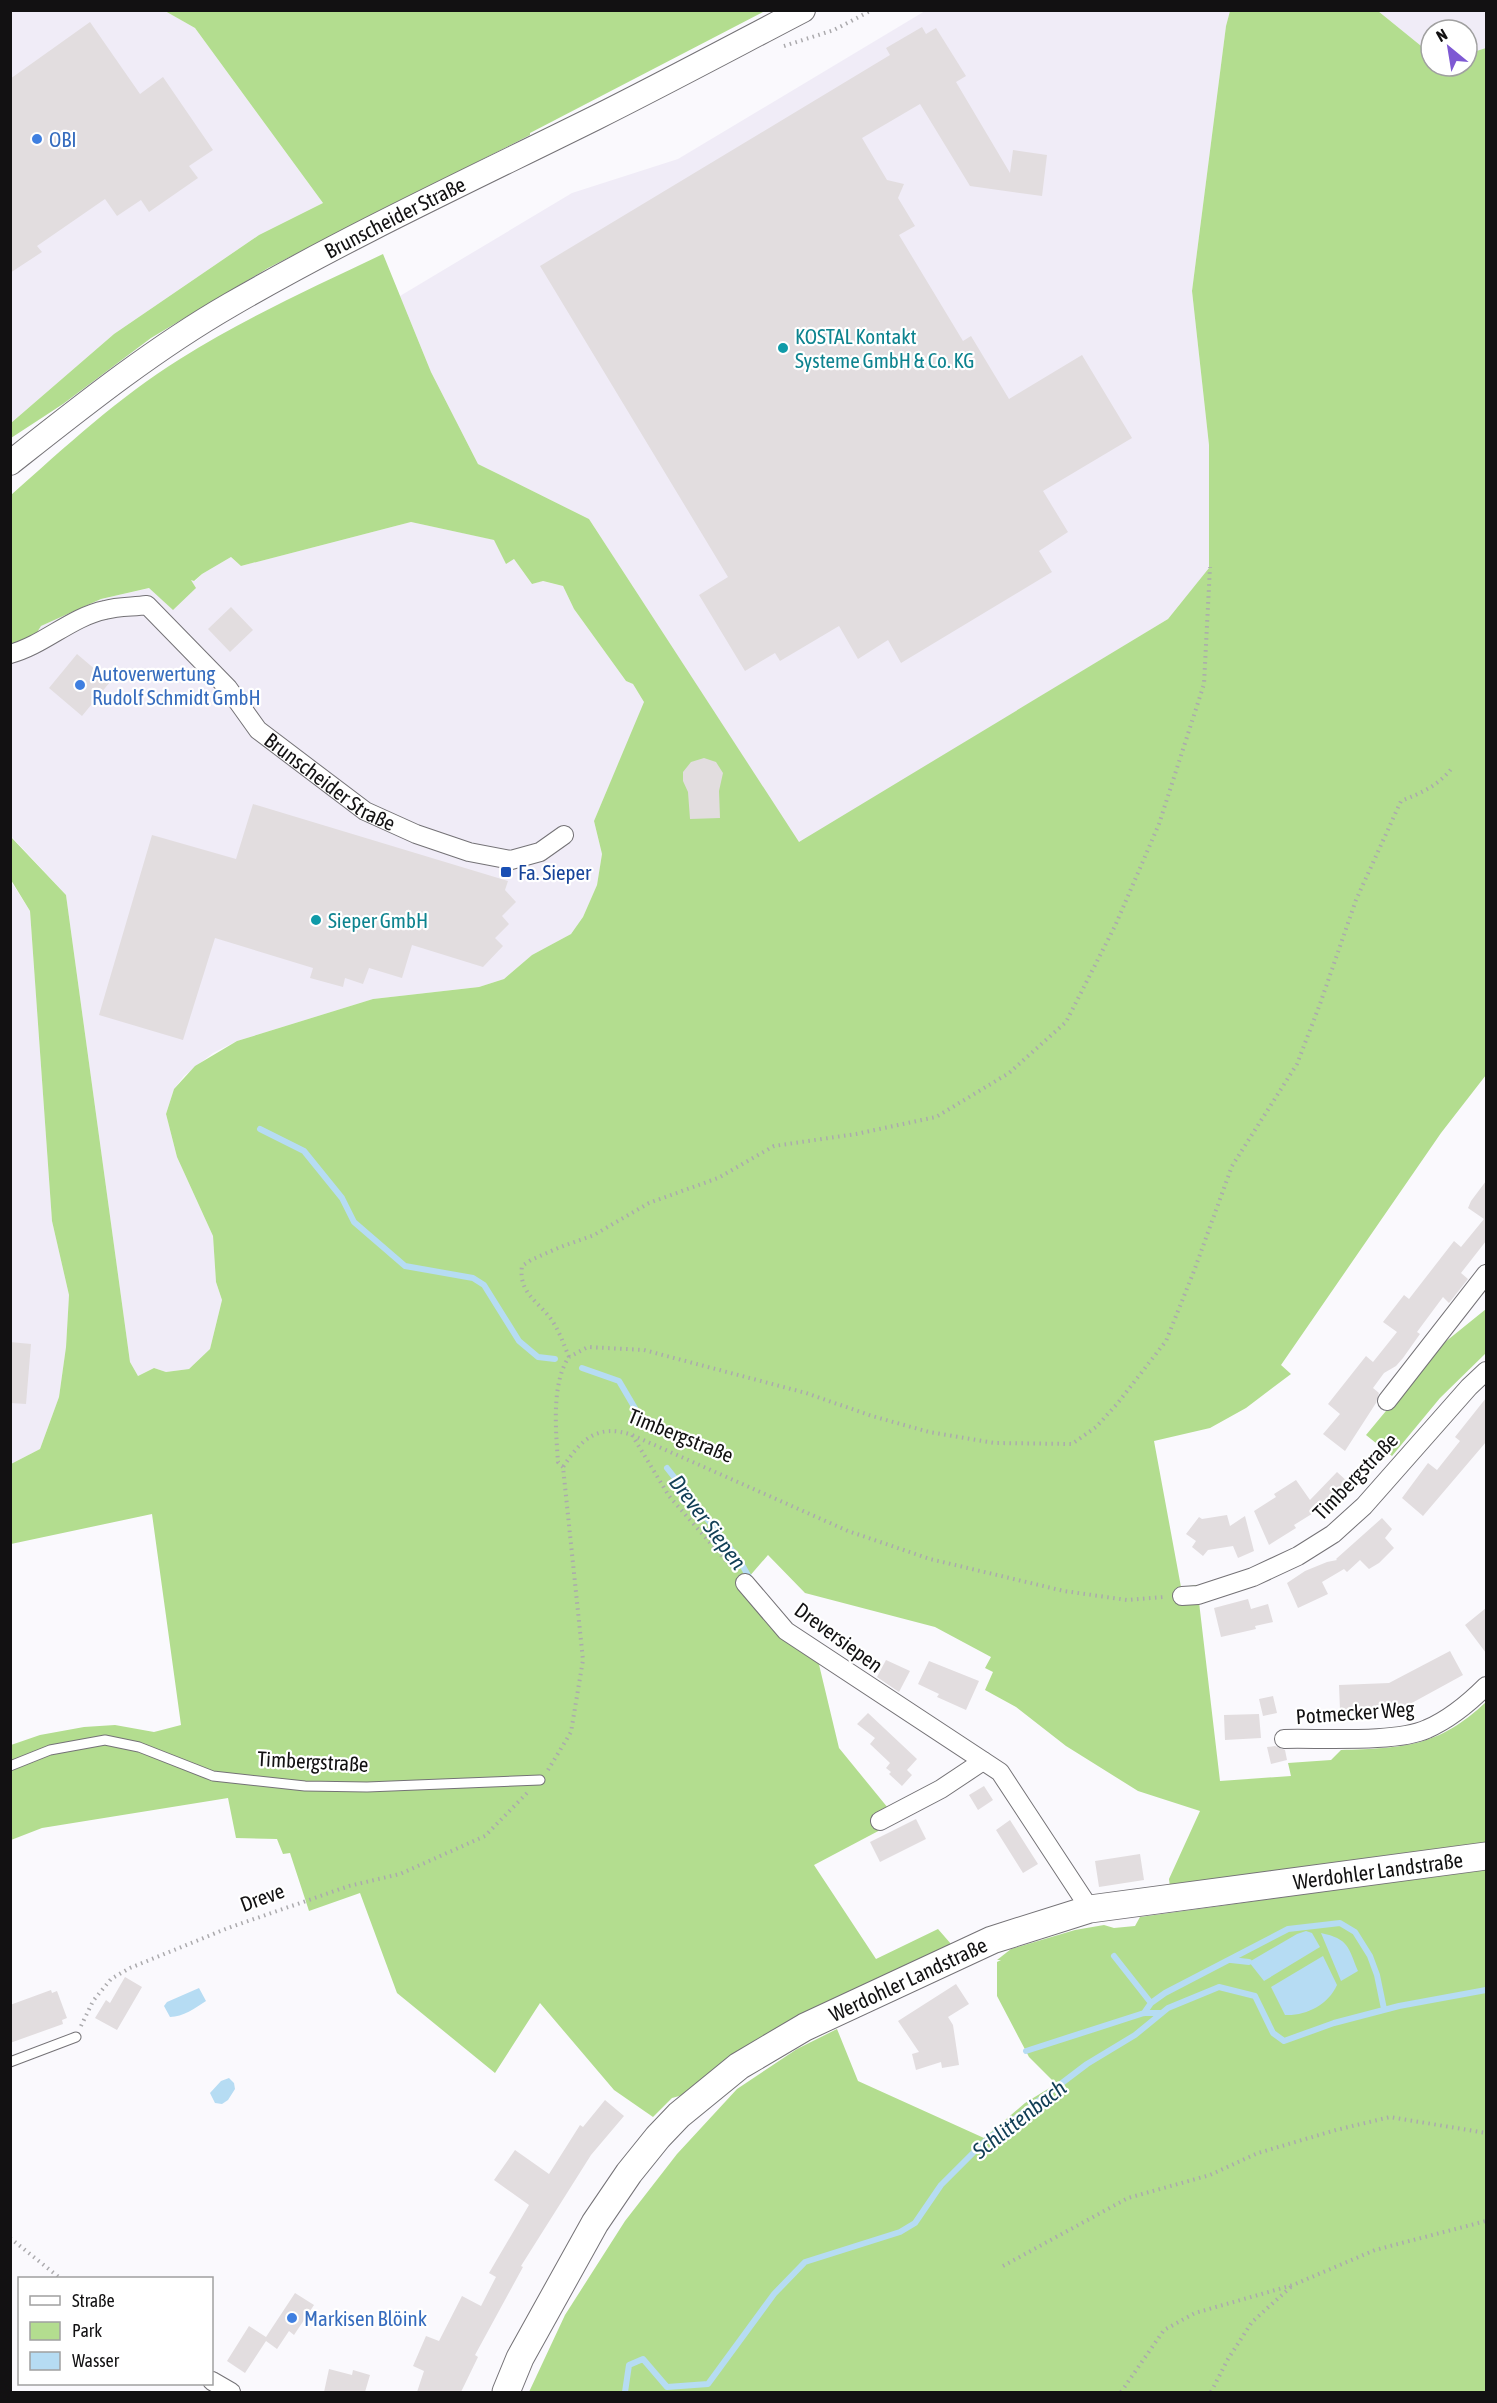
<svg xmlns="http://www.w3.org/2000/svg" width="1497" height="2403" font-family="'Asap Condensed',sans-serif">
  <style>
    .built { fill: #f0ecf7 }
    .green { fill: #b3dd8f }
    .water { fill: #b6dcf3 }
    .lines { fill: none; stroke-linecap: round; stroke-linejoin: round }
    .stream { stroke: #b6dcf3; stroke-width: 6 }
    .building { fill: #e2dddf }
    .service-casing { stroke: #747276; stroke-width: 11 }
    .minor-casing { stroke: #747276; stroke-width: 20 }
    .secondary-casing { stroke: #747276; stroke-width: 26 }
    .primary-casing { stroke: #747276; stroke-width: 29 }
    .path { stroke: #abaaad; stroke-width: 4; stroke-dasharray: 1.5 4.5; stroke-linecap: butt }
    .service { stroke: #fff; stroke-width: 9 }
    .minor { stroke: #fff; stroke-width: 18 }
    .secondary { stroke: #fff; stroke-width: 24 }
    .primary { stroke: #fff; stroke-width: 27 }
    .shop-dot { fill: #3f7fe0; stroke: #fff; stroke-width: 2 }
    .culture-dot { fill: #0f9aa8; stroke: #fff; stroke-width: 2 }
    .transit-dot { fill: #1a4fb4; stroke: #fff; stroke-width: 2 }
    .labels { text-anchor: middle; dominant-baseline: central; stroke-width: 4.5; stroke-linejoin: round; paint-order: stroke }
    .shop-label { font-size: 21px; fill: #366cbe; stroke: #fff; text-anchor: start }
    .street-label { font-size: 21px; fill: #121112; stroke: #fff }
    .culture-label { font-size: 21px; fill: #0d838f; stroke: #fff; text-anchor: start }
    .transit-label { font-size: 21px; fill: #164399; stroke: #fff; text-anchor: start }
    .water-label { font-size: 22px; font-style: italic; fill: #103e55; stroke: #fff }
  </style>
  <rect width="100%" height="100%" fill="#faf9fd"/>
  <path class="built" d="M11 11H165L195 28 323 203 259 235 114 334 11 423Z
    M925 11H1230L1226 26 1192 291 1209 445 1210 567 1168 619 799 843 589 519 478 464 431 372 400 296 572 193 678 159Z
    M1378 11H1486V48L1467 54V30H1431V54Z
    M411 522 495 540 506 563 514 559 532 584 542 581 563 586 574 609 626 681 633 684 645 702 594 821 602 854 597 885 583 917 571 934 532 955 504 979 479 987 373 999 237 1041 213 1053 184 1076 174 1089 166 1114 177 1157 213 1236 216 1282 222 1300 210 1349 189 1369 166 1372 154 1368 138 1376 130 1362 66 895 11 836V645L36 634 41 626 101 599 150 588 158 594 192 579 195 581 202 574 231 557 241 566Z
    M10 880 30 911 52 1221 69 1295 66 1347 59 1397 40 1449 11 1464Z"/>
  <path class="green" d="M165 11H765L530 133V135L268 268 151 338 63 404 11 438V423L114 334 259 235 323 203 195 28Z
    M1230 11H1378L1431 54V66H1467V54L1486 48V1075L1441 1133 1281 1365 1291 1374 1246 1408 1210 1428 1154 1441 1181 1587 1197 1585 1220 1781 1291 1776 1288 1763 1331 1760 1341 1750C1404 1748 1438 1747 1486 1702V1847L1170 1888 1169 1879 1200 1811 1138 1791 1066 1746 1016 1707 985 1690 993 1672 985 1668 991 1657 935 1627 805 1593 768 1555 748 1578 816 1652 839 1748 888 1808 884 1828 814 1865 876 1959 938 1929 951 1944 799 2016 690 2093 672 2098 653 2117 614 2090 540 2003 495 2073 397 1993 360 1893 309 1911 290 1853 283 1854 277 1839 236 1838 228 1798 42 1828 11 1840V1745L40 1735 84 1727 115 1725 154 1732 181 1725 152 1514 11 1544V1464L40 1449 59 1397 66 1347 69 1295 52 1221 30 911 11 880 10 836 66 895 130 1362 138 1376 154 1368 166 1372 189 1369 210 1349 222 1300 216 1282 213 1236 177 1157 166 1114 174 1089 195 1066 237 1041 373 999 479 987 504 979 532 955 571 934 583 917 597 885 602 854 594 821 644 702 633 684 626 681 574 609 563 586 543 581 532 584 514 559 506 564 494 540 411 522 241 566 231 557 202 574 194 581 191 580 196 588 173 610 149 588 101 599 41 626 36 634 11 645V495C65 447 119 397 180 359 245 318 314 287 383 254L431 372 478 464 589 519 799 842 1168 619 1209 568V445L1192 291 1226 26Z
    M1486 1309V1353L1440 1398 1392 1456 1366 1435 1439 1347Z
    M1486 1869V2392H529L565 2315 625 2221 677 2154 737 2089 797 2049 837 2029 858 2081 984 2138 1025 2103 1056 2084 1029 2057 997 1996V1962L1001 1960H997L1011 1949 1075 1930 1104 1925 1114 1928 1135 1926 1140 1917Z"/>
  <path class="water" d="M1306 1931 1312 1933 1320 1947 1264 1981 1249 1962 1297 1934Z
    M1321 1933C1349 1939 1348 1947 1358 1971L1341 1981Z
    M1323 1956 1337 1985C1328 2005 1306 2016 1285 2015L1271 1987Z
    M199 1988 206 2001C195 2008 183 2017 170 2017L164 2006 167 2002Z
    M229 2078 234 2083 235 2089 228 2100 222 2104 215 2103 210 2093 221 2081Z"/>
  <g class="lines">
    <path class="stream" d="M260 1129 304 1151 342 1198 354 1222 405 1266 473 1278 484 1285 519 1341 538 1357 555 1359
      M582 1368 619 1381 646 1427
      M667 1468 738 1558 749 1577
      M1114 1956 1151 2003
      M1231 1960 1249 1962
      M1144 2013 1151 2003 1165 1993 1288 1929 1340 1923 1355 1932 1370 1956 1377 1975 1384 2009
      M1026 2051 1144 2013H1160
      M625 2392 629 2365 643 2359 667 2387 708 2384 774 2294 805 2262 900 2232 915 2223 941 2185 984 2142 1087 2064 1135 2035 1168 2008 1219 1987 1255 1996 1273 2033 1284 2041 1334 2023 1399 2006 1486 1990"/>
  </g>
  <path class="building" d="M90 22 140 94 163 77 213 150 189 166 198 178 149 212 141 200 117 216 105 199 37 246 42 252 10 273V79Z
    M922 27 926 34 936 28 966 76 956 82 1010 173 1013 150 1047 155 1042 196 970 186 920 104 862 138 887 180 904 184 898 198 915 226 899 235 963 341 971 336 1009 399 1082 355 1132 438 1043 491 1068 532 1039 551 1052 572 901 663 888 640 858 659 839 626 780 661 775 653 745 671 699 595 728 577 540 266 890 55 886 48Z
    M231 607 253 630 230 652 208 629Z
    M77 654 110 682 82 716 49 688Z
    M704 758 716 762 723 773 719 791 720 818 690 819 688 792 683 781V772L691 762Z
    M253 804 508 881 505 890 516 902 502 916 509 924 495 938 503 946 483 967 412 945 402 978 369 968 363 984 345 978 343 987 310 978 313 968 215 938 183 1040 99 1015 152 835 236 859Z
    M1486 1181V1241L1461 1273 1468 1279 1449 1303 1443 1297 1417 1332 1420 1334 1403 1358 1396 1366 1384 1373 1373 1388 1379 1393 1376 1403 1345 1451 1323 1434 1340 1414 1328 1404 1366 1356 1373 1362 1397 1332 1383 1322 1404 1295 1409 1299 1454 1241 1461 1247 1484 1219 1468 1208 1471 1201Z
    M10 1342 31 1344 26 1404 10 1403Z
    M1486 1398V1442L1423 1516 1402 1498 1428 1463 1437 1470 1460 1441 1455 1437Z
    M1337 1472 1349 1483 1331 1502 1294 1525 1296 1528 1269 1545 1254 1511 1276 1497 1274 1494 1296 1480 1310 1500Z
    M1227 1515 1230 1526 1245 1516 1254 1551 1238 1558 1233 1546 1208 1550 1203 1556 1192 1547 1196 1541 1186 1534 1199 1517 1202 1519Z
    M1382 1518 1392 1529 1385 1538 1394 1548 1379 1563 1369 1569 1360 1560 1347 1572 1344 1569 1322 1582 1328 1594 1298 1608 1287 1583 1305 1571 1327 1562 1337 1560 1336 1559Z
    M1248 1599 1251 1609 1268 1604 1273 1622 1255 1626 1256 1629 1221 1637 1214 1608Z
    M1486 1608V1653L1465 1625Z
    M1450 1651 1463 1675 1399 1710H1340L1339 1685 1389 1683Z
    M886 1660 910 1671 899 1692 877 1677Z
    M929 1661 979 1681 966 1710 937 1697 939 1694 918 1684Z
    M1273 1696 1277 1713 1263 1716 1259 1699Z
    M868 1713 917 1759 907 1770 912 1775 902 1786 889 1774 891 1772 886 1768 890 1763 870 1744 875 1738 857 1724Z
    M1259 1714 1261 1738 1225 1740 1224 1715Z
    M1275 1746 1285 1750 1287 1760 1271 1764 1267 1747Z
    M984 1786 993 1800 978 1810 969 1795Z
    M916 1819 926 1839 880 1862 870 1842Z
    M1010 1820 1038 1864 1023 1873 996 1830Z
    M1140 1854 1144 1880 1099 1887 1095 1861Z
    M125 1977 142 1987 117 2030 95 2018 106 2000 110 2003Z
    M956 1984 969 2004 948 2017 953 2025 959 2065 942 2068 941 2062 916 2070 912 2054 919 2052 898 2021Z
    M51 1990 52 1993 57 1991 67 2018 62 2020 63 2024 10 2043V2005Z
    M605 2100 624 2116 591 2155 521 2266 523 2267 475 2355 478 2357 461 2392H417L424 2371 413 2366 426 2336 439 2341 462 2296 481 2306 496 2277 489 2273 529 2205 494 2180 515 2150 549 2174 580 2125 583 2127Z
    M295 2293 314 2305 294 2335 289 2331 277 2349 266 2341 245 2373 227 2361 249 2326 266 2337Z
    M329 2369 352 2375 353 2370 370 2375 365 2392H324Z"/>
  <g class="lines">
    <g class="service-casing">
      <path id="service" d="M10 1766 50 1750 105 1740 139 1747 213 1776 305 1786 367 1787 540 1780
        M10 2062 76 2037"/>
    </g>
    <g class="minor-casing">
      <g id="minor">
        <path id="s1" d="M10 654C44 645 71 617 105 610 118 606 133 607 147 605L228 688 258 730 365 811 416 834 469 852 511 860 540 852 564 835"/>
        <path d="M1387 1401 1486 1274"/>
        <path d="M745 1583 786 1631 1000 1772 1090 1909"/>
        <path d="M1182 1596 1198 1595 1253 1577 1298 1556 1333 1534 1364 1506 1469 1387 1486 1371"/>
        <path d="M1284 1739C1321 1738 1397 1743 1427 1729 1450 1719 1469 1703 1486 1686"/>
        <path d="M880 1821 941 1789 983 1761"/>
        <path d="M212 2381 231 2392"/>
      </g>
    </g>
    <g class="secondary-casing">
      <g id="secondary">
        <path id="s2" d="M10 463C81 407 152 350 230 305 349 236 472 179 595 118 665 83 734 46 803 10"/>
      </g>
    </g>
    <g class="primary-casing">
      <g id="primary">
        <path id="s3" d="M506 2392 520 2358 595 2223 629 2173 658 2137 679 2115 739 2066 805 2027 992 1940 1090 1909 1486 1856"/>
      </g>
    </g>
    <path class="path" d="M784 46 834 30 872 10
      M569 1357C564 1345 560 1333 553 1322 540 1302 518 1294 522 1266L531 1260 558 1248 594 1235 649 1203 718 1178 774 1146 856 1134 936 1117 1009 1073 1066 1022 1115 926 1159 824 1204 684 1210 567
      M632 1435 669 1496 734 1570
      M563 1467 558 1462C556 1432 551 1383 569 1357L588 1347 644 1350 806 1393 872 1416 929 1432 994 1443 1072 1444 1096 1427 1117 1404 1166 1341 1194 1271 1232 1166 1297 1064 1320 1004 1356 900 1401 801C1421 793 1438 786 1452 768
      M548 1770 571 1732 583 1660 563 1467C581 1440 597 1423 632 1435L848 1531 930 1559 1064 1591 1127 1600 1164 1597
      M81 2026 93 2001 111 1979 130 1968 228 1928 306 1901 349 1886 400 1874 485 1836 527 1793
      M10 2238 60 2278
      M1003 2266 1128 2198 1210 2175 1258 2153 1336 2130 1390 2117 1486 2133
      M1121 2392 1164 2330 1195 2313 1293 2285 1375 2250 1486 2221
      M1211 2392 1228 2359 1252 2322 1292 2286"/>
    <use href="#service" class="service"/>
    <use href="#minor" class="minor"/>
    <use href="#secondary" class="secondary"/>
    <use href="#primary" class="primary"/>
  </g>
  <g class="shop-dot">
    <circle cx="37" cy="139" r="6"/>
    <circle cx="80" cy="685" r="6"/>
    <circle cx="292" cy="2318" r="6"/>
  </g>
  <g class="culture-dot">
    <circle cx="783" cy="348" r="6"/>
    <circle cx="316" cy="920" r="6"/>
  </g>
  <rect class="transit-dot" x="500" y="866" width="12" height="12" rx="3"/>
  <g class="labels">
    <g class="shop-label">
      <text x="49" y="139">OBI</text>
      <text x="92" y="673">Autoverwertung<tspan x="92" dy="24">Rudolf Schmidt GmbH</tspan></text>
      <text x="304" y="2318">Markisen Blöink</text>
    </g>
    <g class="street-label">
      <text stroke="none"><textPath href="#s2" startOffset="458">Brunscheider Straße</textPath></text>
      <text stroke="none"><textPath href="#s1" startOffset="404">Brunscheider Straße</textPath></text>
      <text transform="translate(681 1435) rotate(22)">Timbergstraße</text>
      <text transform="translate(1355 1476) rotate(-46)">Timbergstraße</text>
      <text transform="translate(839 1637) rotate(36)">Dreversiepen</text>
      <text transform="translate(1355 1712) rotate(-4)">Potmecker Weg</text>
      <text transform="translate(313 1761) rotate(3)">Timbergstraße</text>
      <text stroke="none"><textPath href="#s3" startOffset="1082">Werdohler Landstraße</textPath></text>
      <text transform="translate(262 1897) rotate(-20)">Dreve</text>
      <text stroke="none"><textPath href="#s3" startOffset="596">Werdohler Landstraße</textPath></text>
    </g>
    <g class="culture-label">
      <text x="795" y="336">KOSTAL Kontakt<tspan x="795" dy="24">Systeme GmbH &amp; Co. KG</tspan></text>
      <text x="328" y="920">Sieper GmbH</text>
    </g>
    <g class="transit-label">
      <text x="518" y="872">Fa. Sieper</text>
    </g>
    <g class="water-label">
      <text transform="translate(708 1522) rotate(53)">Drever Siepen</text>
      <text transform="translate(1019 2119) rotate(-38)">Schlittenbach</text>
    </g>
  </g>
  <rect width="1497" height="2403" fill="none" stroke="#121112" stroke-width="24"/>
  <rect x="18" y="2277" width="195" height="108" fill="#ffffff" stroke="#a0a0a0" stroke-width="1.5"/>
  <rect x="30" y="2296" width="30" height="9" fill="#ffffff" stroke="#a0a0a0" stroke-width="1.5"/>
  <text x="72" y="2307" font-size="18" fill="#121112">Straße</text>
  <rect x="30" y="2322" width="30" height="18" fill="#b3dd8f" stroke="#a0a0a0" stroke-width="1.5"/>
  <text x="72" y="2337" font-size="18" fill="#121112">Park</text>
  <rect x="30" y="2352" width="30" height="18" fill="#b6dcf3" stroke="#a0a0a0" stroke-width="1.5"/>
  <text x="72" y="2367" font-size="18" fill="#121112">Wasser</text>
  <g transform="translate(1449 48) rotate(330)"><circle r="28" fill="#ffffff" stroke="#a0a0a0" stroke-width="1.5"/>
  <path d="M0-4.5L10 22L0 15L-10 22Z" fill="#7e59d3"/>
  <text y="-9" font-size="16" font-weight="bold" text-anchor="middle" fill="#121112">N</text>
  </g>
</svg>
